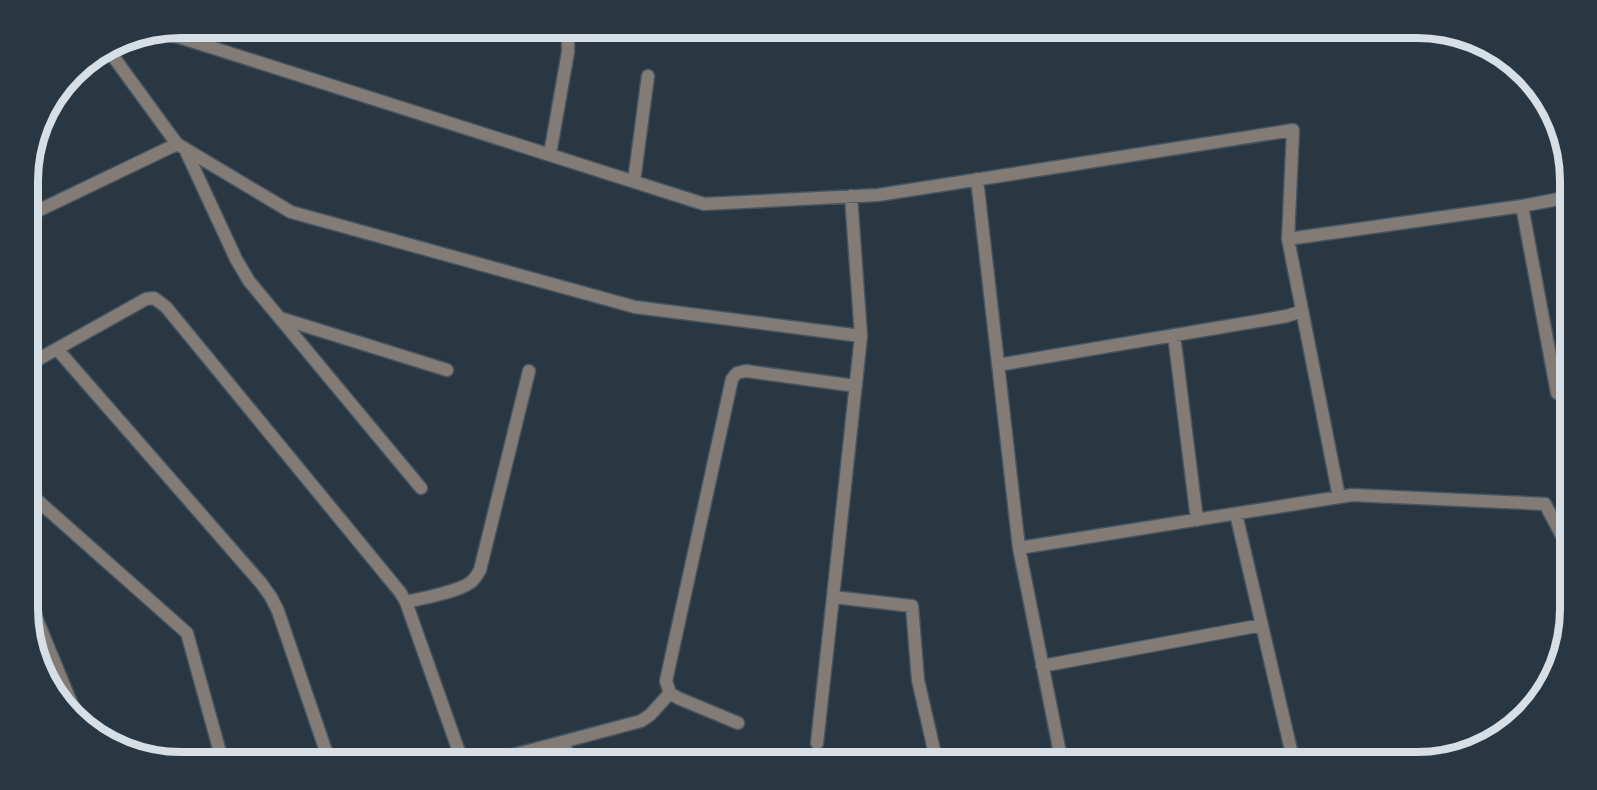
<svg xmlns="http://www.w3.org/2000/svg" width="1597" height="790" font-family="Helvetica,sans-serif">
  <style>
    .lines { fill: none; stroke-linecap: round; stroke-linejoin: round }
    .minor-casing { stroke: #475560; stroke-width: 15 }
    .minor { stroke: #837b76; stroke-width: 12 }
    .rim { fill: none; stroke: #d6dfe6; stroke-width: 8 }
  </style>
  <rect width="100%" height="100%" fill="#283742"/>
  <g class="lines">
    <g class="minor-casing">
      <path id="minor" d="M160 31 704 204 878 195 1293 130 1288 239 1522 206 1557 393 1569 391
        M177 144 291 212 635 307 861 336 851 196
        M185 149 236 259 249 281 421 488
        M550 154 568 52V27
        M977 179 1019 548 1352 495 1545 504 1570 551
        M634 181 648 76
        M1522 206 1569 197
        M27 216 177 144 107 48
        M1288 239 1339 497
        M280 318 447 370
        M1174 335 1197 520
        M861 336 833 597 912 606 918 680 937 763
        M57 349 261 583 271 597 278 611 330 763
        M28 365 146 299 154 298 166 307 400 592 406 602 463 763
        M998 365 1287 316 1302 311
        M28 492 187 633 223 763
        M1236 514 1294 763
        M1019 548 1062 763
        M28 598 78 719
        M406 602C424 598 458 592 471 582 475 579 477 575 480 570L529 371
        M1042 666 1262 625
        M738 723 678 698 670 693 666 681 732 379 737 373 746 371 856 386
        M563 742 572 763
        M817 743 833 597
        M483 763 641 721 650 715 670 693"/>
    </g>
    <use href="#minor" class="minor"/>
  </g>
  <path d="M0 0H1597V790H0ZM181 38H1417A143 143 0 0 1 1560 181V609A143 143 0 0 1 1417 752H181A143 143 0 0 1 38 609V181A143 143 0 0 1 181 38Z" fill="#283742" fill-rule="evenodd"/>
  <path class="rim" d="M181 38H1417A143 143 0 0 1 1560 181V609A143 143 0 0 1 1417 752H181A143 143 0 0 1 38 609V181A143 143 0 0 1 181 38Z"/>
</svg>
